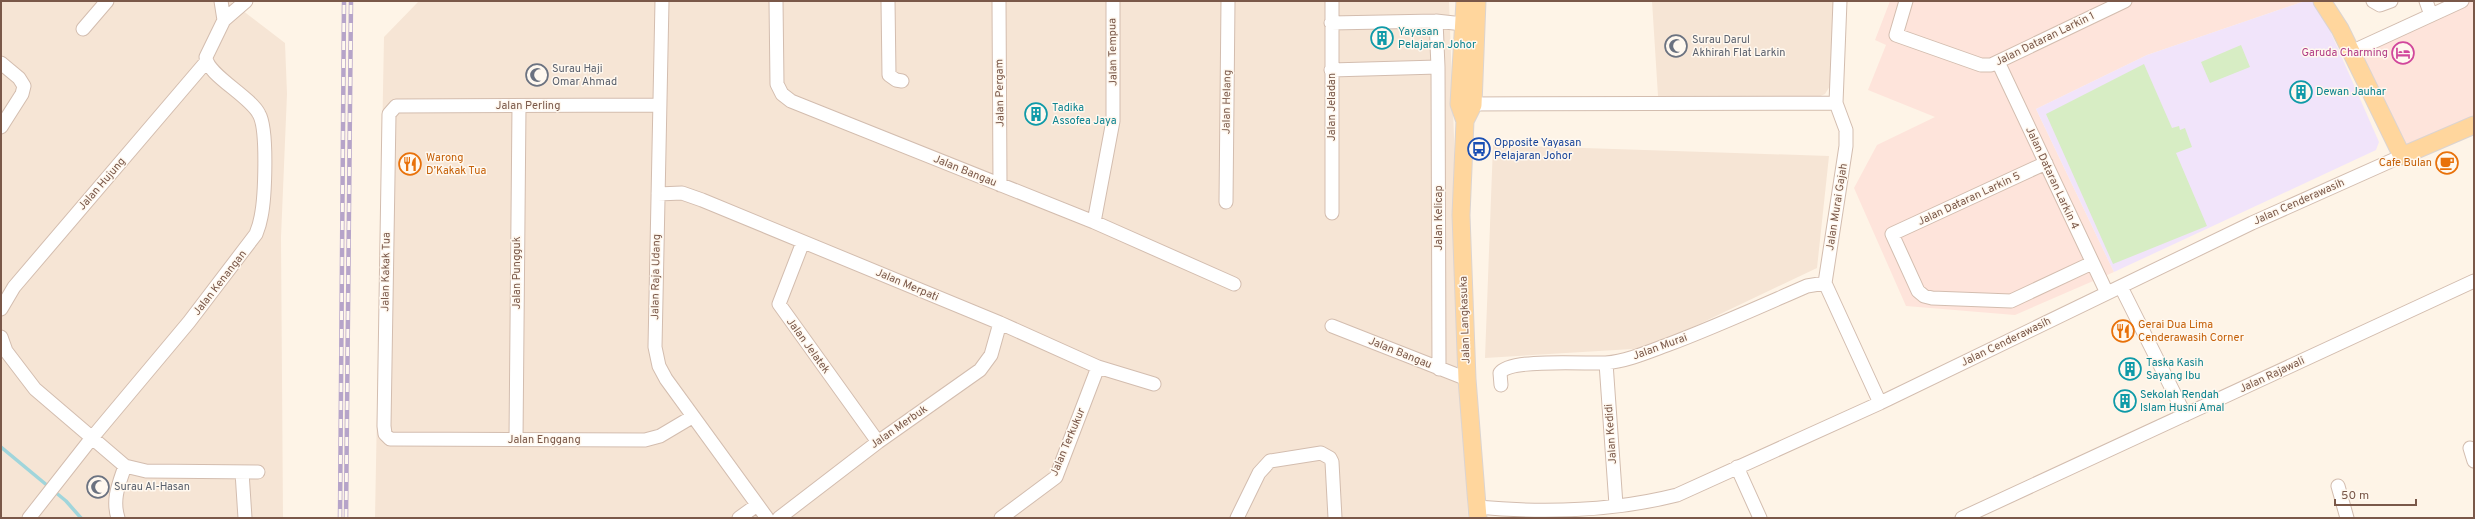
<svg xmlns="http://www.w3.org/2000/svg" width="2475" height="519" font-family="Overpass,sans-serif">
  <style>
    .residential { fill: #f6e5d5 }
    .commercial { fill: #fee4db }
    .education { fill: #f1e4fa }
    .garden { fill: #d7edc4 }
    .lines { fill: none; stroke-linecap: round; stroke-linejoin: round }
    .stream { stroke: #a0d5db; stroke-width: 3.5 }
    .minor-casing { stroke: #d3bdaf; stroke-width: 15 }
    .major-casing { stroke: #dcd4d0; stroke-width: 19 }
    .minor { stroke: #fff; stroke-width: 13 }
    .major { stroke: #ffd69d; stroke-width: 17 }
    .rail-casing { stroke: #b6a4c9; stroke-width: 4.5 }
    .rail { stroke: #fff8ef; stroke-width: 3; stroke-dasharray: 9; stroke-linecap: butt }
    .labels { text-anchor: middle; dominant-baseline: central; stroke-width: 3; stroke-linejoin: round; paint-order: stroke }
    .culture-label { font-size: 11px; fill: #0d838f; stroke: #fff8ef; text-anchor: start }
    .street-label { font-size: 11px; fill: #7a5849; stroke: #fff8ef }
    .worship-label { font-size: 11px; fill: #5b616d; stroke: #fff8ef; text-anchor: start }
    .hotel-label { font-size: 11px; fill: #b23c85; stroke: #fff8ef; text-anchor: end }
    .transit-label { font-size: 11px; fill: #164399; stroke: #fff8ef; text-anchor: start }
    .food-label { font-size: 11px; fill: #c56008; stroke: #fff8ef; text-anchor: start }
  </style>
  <rect width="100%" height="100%" fill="#fef4e7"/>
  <path class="residential" d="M1 1H230L285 43 287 94 281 237 283 518H1Z
    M1449 1 1468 518H375L384 37 418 2Z
    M1652 1H1834L1830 86 1825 94 1816 98 1658 96Z
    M1493 145 1829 156 1817 268 1649 348 1485 358Z"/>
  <path class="commercial" d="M1890 1H2305L2147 55 2036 109 2114 272 2015 315 1906 306 1854 188 1877 145 1935 117 1868 90 1886 45 1875 40Z
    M2470 1H2474V118L2406 148 2358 52Z"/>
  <path class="education" d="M2305 1H2317L2379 142 2376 150 2114 272 2036 109 2147 55Z"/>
  <path class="garden" d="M2241 45 2250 67 2210 83 2201 62Z
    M2144 64 2172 128 2179 126 2180 130 2185 128 2192 147 2176 153 2207 226 2113 264 2046 114Z"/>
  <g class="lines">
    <path class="stream" d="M1 447 66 501 81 518"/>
    <g class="minor-casing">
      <path id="minor" d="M221 1 224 20
        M662 1 655 347 659 366 666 379 767 518
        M776 1 777 84 782 94 791 101 1094 222 1234 284
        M888 1 889 75 896 80 902 81
        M999 1 1000 185
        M1332 1V213
        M1840 1 1836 103 1846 130V146L1825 283 1880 403
        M1906 1 1896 35 1981 65H1991L2125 1
        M2373 1 2380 5 2391 1
        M2426 1 2431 15
        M1436 21 1438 67 1439 369
        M1331 23 1436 21 1463 24
        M83 29 107 1
        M2351 52 2462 1
        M1998 62 2107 293
        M1 63 19 78 24 86 22 94 1 127
        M1331 70 1438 67
        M1465 104 1836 103
        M660 105 396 106 389 114 384 426 385 434 390 439 645 440 660 436 692 417
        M2046 163 1892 234 1918 291 1924 296 1932 298 2011 301 2092 263
        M658 194 682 193 702 200 1000 323 1098 367 1154 384
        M1226 202 1228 1
        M1094 222 1113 121V1
        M803 242 779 304 878 442
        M2121 287 2185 415
        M1 309 14 287 206 62
        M1332 326 1467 379
        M1 337 6 351 35 389 125 466 146 471 258 472
        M1606 363 1616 505
        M1501 385 1500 373C1510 358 1587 364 1606 363 1627 361 1648 352 1667 345 1715 327 1761 306 1807 286L1825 283
        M516 439 519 106
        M2470 448 2474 461
        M1737 467 1760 518
        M242 472 245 518
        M2338 486 2347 518
        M1477 507C1543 513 1614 511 1677 495L1880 403 2252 223 2402 156
        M29 518 91 439 189 322 256 234C258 229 260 223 261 217 265 198 268 129 259 114 250 96 206 74 206 57L224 20 246 1
        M118 518C112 499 119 484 125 466
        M739 518 757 505
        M779 518 878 442 980 370 991 355 1000 323
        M1001 518 1056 477 1098 367
        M1237 518 1259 473 1270 461 1321 453 1330 458 1332 462 1335 518
        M1962 518 2474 281"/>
    </g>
    <g class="major-casing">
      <path id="major" d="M1465 1 1459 104 1465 121
        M1477 1 1473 105 1465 121 1461 215 1467 379 1478 518
        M2322 1 2340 29 2402 156 2474 125"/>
    </g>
    <use href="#minor" class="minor"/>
    <use href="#major" class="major"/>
    <g class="rail-casing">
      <path id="rail" d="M340 518 344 1
        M346 518 351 1"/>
    </g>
    <use href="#rail" class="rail"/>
  </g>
  <defs>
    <g id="building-ring" transform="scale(1.15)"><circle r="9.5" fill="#fff8ef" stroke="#0f9aa8" stroke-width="1.5"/><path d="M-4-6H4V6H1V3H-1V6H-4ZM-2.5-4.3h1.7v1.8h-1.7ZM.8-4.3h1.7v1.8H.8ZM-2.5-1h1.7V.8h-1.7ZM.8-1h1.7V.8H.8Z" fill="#0f9aa8"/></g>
    <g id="mosque-ring" transform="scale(1.15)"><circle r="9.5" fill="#fff8ef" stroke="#6b7280" stroke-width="1.5"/><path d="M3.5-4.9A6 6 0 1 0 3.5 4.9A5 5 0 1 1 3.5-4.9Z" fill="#6b7280"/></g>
    <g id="hotel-ring" transform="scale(1.15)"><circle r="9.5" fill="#fff8ef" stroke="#d1479c" stroke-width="1.5"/><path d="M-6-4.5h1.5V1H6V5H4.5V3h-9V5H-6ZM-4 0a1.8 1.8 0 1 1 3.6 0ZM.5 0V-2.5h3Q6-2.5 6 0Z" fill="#d1479c"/></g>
    <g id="bus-ring" transform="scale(1.15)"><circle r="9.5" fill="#fff8ef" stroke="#1a4fb4" stroke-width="1.5"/><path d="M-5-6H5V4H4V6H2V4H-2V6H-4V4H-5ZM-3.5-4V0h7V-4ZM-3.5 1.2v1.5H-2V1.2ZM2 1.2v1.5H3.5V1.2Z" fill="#1a4fb4"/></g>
    <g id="cafe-ring" transform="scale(1.15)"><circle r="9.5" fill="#fff8ef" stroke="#e8710a" stroke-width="1.5"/><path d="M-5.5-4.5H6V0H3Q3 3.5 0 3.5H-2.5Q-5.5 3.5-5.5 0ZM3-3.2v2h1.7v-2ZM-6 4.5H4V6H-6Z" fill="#e8710a"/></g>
    <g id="restaurant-ring" transform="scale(1.15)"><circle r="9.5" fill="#fff8ef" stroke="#e8710a" stroke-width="1.5"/><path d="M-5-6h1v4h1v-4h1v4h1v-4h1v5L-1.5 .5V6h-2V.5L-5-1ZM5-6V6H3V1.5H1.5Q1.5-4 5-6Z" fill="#e8710a"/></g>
  </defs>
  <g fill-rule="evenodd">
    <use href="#building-ring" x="1382" y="38"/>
    <use href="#mosque-ring" x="1676" y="46"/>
    <use href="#hotel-ring" x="2403" y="53"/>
    <use href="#mosque-ring" x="537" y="75"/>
    <use href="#building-ring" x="2301" y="92"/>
    <use href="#building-ring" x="1036" y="114"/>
    <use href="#bus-ring" x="1479" y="149"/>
    <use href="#cafe-ring" x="2447" y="163"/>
    <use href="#restaurant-ring" x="410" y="164"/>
    <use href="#restaurant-ring" x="2123" y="331"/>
    <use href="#building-ring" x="2130" y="369"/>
    <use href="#building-ring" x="2125" y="401"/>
    <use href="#mosque-ring" x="98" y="487"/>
  </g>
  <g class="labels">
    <g class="culture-label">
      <text x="1398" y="32">Yayasan<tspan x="1398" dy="13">Pelajaran Johor</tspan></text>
      <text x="2316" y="92">Dewan Jauhar</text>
      <text x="1052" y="108">Tadika<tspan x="1052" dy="13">Assofea Jaya</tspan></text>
      <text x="2146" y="363">Taska Kasih<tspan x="2146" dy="13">Sayang Ibu</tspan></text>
      <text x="2140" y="395">Sekolah Rendah<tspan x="2140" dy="13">Islam Husni Amal</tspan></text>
    </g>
    <g class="street-label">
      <text transform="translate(2045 39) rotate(-26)">Jalan Dataran Larkin 1</text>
      <text transform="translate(1113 52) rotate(-91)">Jalan Tempua</text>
      <text transform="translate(1000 93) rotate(-91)">Jalan Pergam</text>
      <text transform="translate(1227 102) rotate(-89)">Jalan Helang</text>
      <text x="528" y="106">Jalan Perling</text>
      <text transform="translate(1332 107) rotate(-90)">Jalan Jeladan</text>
      <text transform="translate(965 171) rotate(22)">Jalan Bangau</text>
      <text transform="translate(2052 178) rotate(65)">Jalan Dataran Larkin 4</text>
      <text transform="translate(102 184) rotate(-49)">Jalan Hujung</text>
      <text transform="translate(1969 199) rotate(-25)">Jalan Dataran Larkin 5</text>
      <text transform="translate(2299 202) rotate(-24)">Jalan Cenderawasih</text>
      <text transform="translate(1837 207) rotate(-81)">Jalan Murai Gajah</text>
      <text transform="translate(1439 218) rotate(-90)">Jalan Kelicap</text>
      <text transform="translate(386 272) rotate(-89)">Jalan Kakak Tua</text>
      <text transform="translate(517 273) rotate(-90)">Jalan Pungguk</text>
      <text transform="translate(656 277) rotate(-89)">Jalan Raja Udang</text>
      <text transform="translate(220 283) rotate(-52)">Jalan Kenangan</text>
      <text transform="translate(907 285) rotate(23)">Jalan Merpati</text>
      <text transform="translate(1465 320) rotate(-92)">Jalan Langkasuka</text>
      <text transform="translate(2006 342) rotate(-26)">Jalan Cenderawasih</text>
      <text transform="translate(808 346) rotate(54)">Jalan Jelatek</text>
      <text transform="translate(1660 347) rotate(-20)">Jalan Murai</text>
      <text transform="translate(1400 353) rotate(22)">Jalan Bangau</text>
      <text transform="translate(2272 375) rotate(-25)">Jalan Rajawali</text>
      <text transform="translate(899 427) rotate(-35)">Jalan Merbuk</text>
      <text transform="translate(1611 434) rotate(-94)">Jalan Kedidi</text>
      <text x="544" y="440">Jalan Enggang</text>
      <text transform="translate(1068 442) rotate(-67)">Jalan Terkukur</text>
    </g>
    <g class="worship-label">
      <text x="1692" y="40">Surau Darul<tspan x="1692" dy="13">Akhirah Flat Larkin</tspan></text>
      <text x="552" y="69">Surau Haji<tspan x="552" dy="13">Omar Ahmad</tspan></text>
      <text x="114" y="487">Surau Al-Hasan</text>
    </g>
    <g class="hotel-label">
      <text x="2388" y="53">Garuda Charming</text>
    </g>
    <g class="transit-label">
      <text x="1494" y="143">Opposite Yayasan<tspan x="1494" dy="13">Pelajaran Johor</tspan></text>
    </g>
    <g class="food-label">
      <text x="426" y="158">Warong<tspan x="426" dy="13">D’Kakak Tua</tspan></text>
      <text x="2432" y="163" text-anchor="end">Cafe Bulan</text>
      <text x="2138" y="325">Gerai Dua Lima<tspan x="2138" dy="13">Cenderawasih Corner</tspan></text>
    </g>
  </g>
  <rect width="2475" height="519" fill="none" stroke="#7a5849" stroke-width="4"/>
  <path d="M2335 499v6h81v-6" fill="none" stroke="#7a5849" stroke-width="2"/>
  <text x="2341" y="499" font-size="12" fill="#7a5849" stroke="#fff8ef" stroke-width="3" paint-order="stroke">50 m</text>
</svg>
